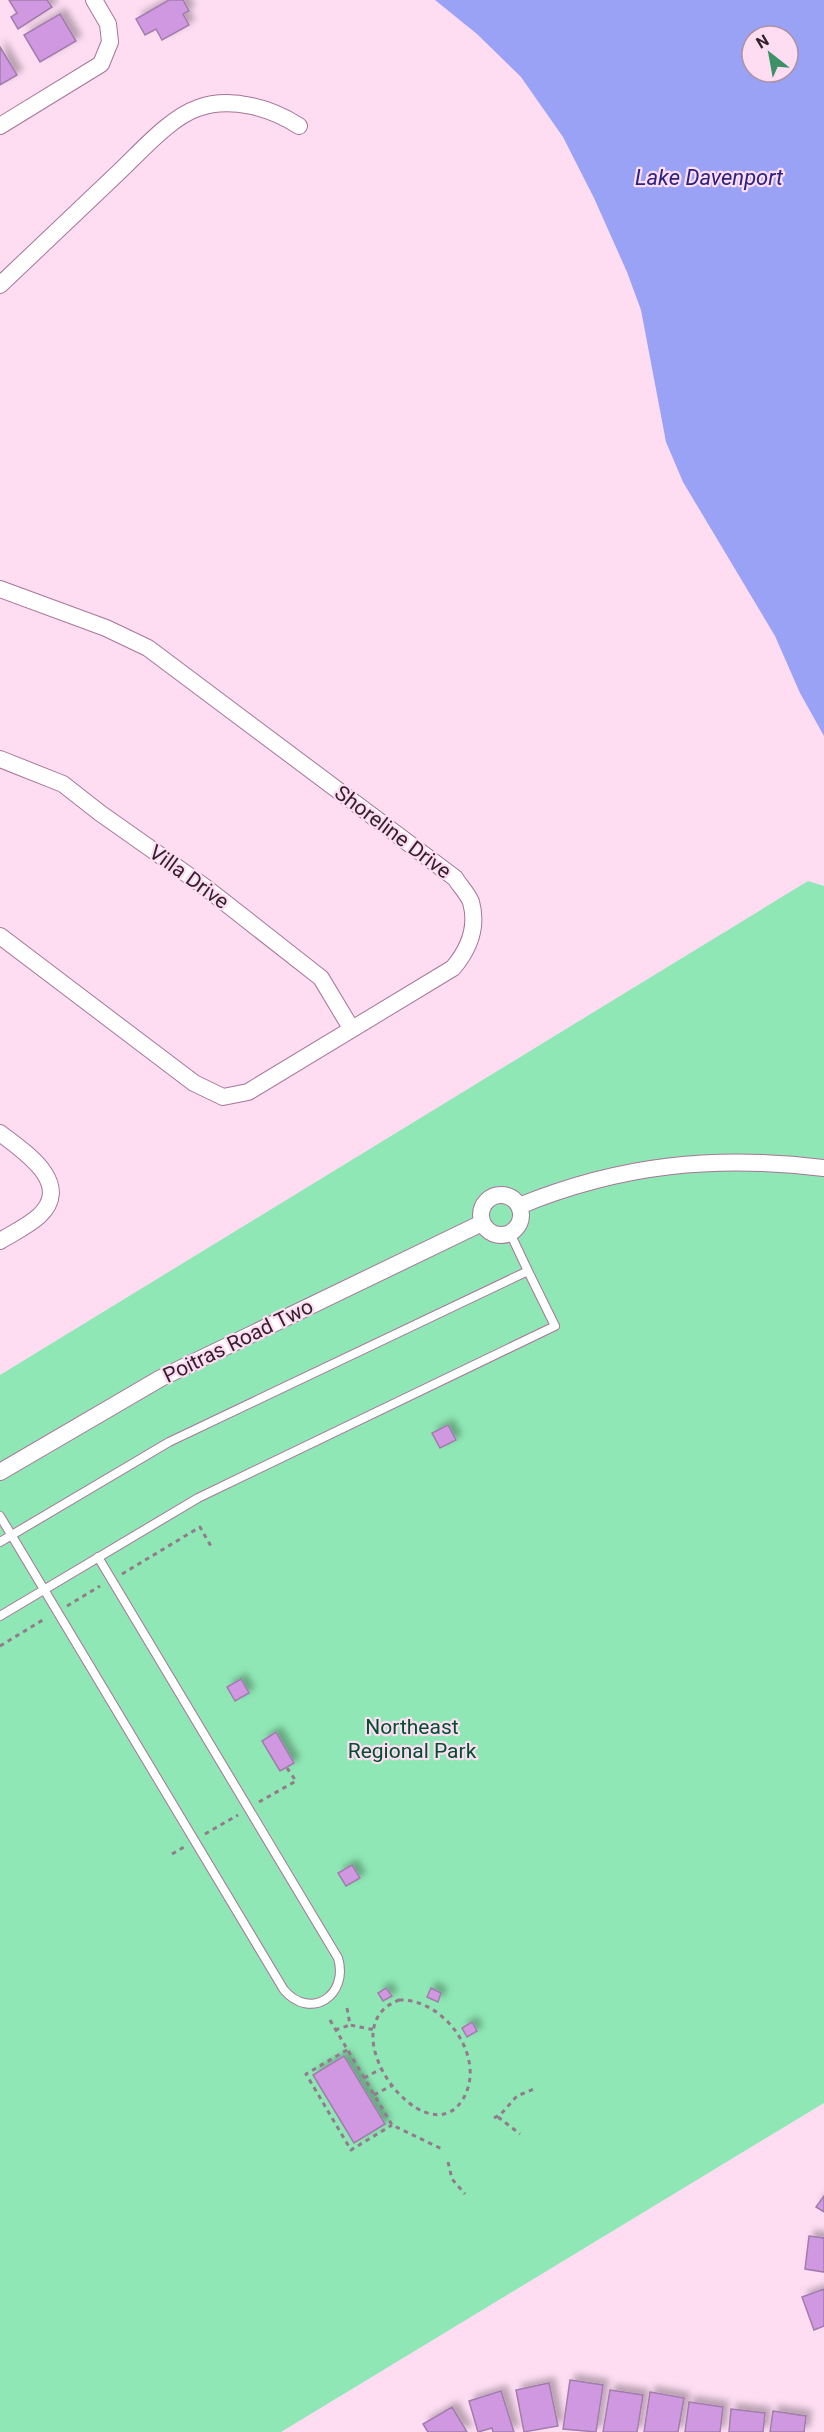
<svg xmlns="http://www.w3.org/2000/svg" width="824" height="2432" font-family="Roboto,sans-serif">
  <style>
    .green { fill: #8fe7b5 }
    .water { fill: #99a2f5; fill-rule: evenodd }
    .building { fill: #d198e2; stroke: #a07dab; stroke-width: 1.5; filter: url(#shadow) }
    .lines { fill: none; stroke-linecap: round; stroke-linejoin: round }
    .service-casing { stroke: #a77598; stroke-width: 10 }
    .minor-casing { stroke: #a77598; stroke-width: 18 }
    .path { stroke: #947a8c; stroke-width: 3; stroke-dasharray: 4.5 4.5; stroke-linecap: butt }
    .service { stroke: #fff; stroke-width: 8 }
    .minor { stroke: #fff; stroke-width: 16 }
    .labels { text-anchor: middle; dominant-baseline: central; stroke-width: 4.5; stroke-linejoin: round; paint-order: stroke }
    .street-label { font-size: 21px; fill: #341f2d; stroke: #feddf3 }
    .park-label { font-size: 21px; fill: #00502f; stroke: #feddf3 }
    .water-label { font-size: 22px; font-style: italic; fill: #2a2380; stroke: #feddf3 }
  </style>
  <defs>
    <filter id="shadow"><feDropShadow dx="5.5" dy="-5.5" stdDeviation="3" flood-color="#0004"/></filter>
  </defs>
  <rect width="100%" height="100%" fill="#feddf3"/>
  <path class="green" d="M808 881 824 886V2103L281 2432H0V1375Z"/>
  <path class="water" d="M435 0H824V736L800 693 775 636 683 482 666 442 641 310 627 272 594 198 563 137 521 77 477 34ZM752 36H788V72H752Z"/>
  <path class="building" d="M9 0H47L52 7 18 29 11 17 17 13Z
    M169 0H183L189 11 183 14 189 25 162 40 156 29 145 35 136 19Z
    M60 14 76 41 40 62 24 35Z
    M0 47 17 75 0 85Z
    M448 1425 456 1440 440 1448 432 1433Z
    M241 1679 249 1693 235 1701 227 1687Z
    M276 1732 294 1763 280 1771 262 1741Z
    M352 1865 360 1878 346 1886 338 1873Z
    M386 1988 392 1996 383 2001 378 1993Z
    M431 1988 441 1993 438 2002 427 1997Z
    M472 2022 477 2031 467 2037 462 2028Z
    M344 2056 385 2124 354 2143 313 2075Z
    M824 2196V2212L816 2207Z
    M809 2236 824 2238V2272L805 2269Z
    M824 2289V2326L814 2330 802 2297Z
    M570 2380 603 2385 596 2432 563 2429Z
    M549 2383 558 2426 524 2432 516 2390Z
    M610 2390 643 2395 637 2432H603Z
    M501 2391 514 2432H493L492 2428 478 2432 469 2401Z
    M650 2392 684 2398 678 2432H644Z
    M689 2402 723 2407 720 2432H685Z
    M452 2407 467 2432H428L423 2424Z
    M731 2409 765 2413 763 2432H729Z
    M773 2411 806 2416 804 2432H770Z"/>
  <g class="lines">
    <g class="service-casing">
      <path id="service" d="M0 1516 284 1990C311 2021 349 1995 338 1958L98 1557
        M0 1542 169 1442 528 1271 510 1233
        M0 1616 198 1498 555 1326 528 1271"/>
    </g>
    <g class="minor-casing">
      <path id="minor" d="M0 126 101 64 110 42 108 24 94 0
        M0 285C40 247 80 209 120 171 141 151 171 117 198 108 231 96 271 108 299 126
        M0 589 106 628 148 648 455 878C460 886 468 894 471 902 478 927 469 949 453 968L248 1092 223 1097 194 1083 0 936
        M0 759 63 784 100 813 205 887 321 978 351 1028
        M0 1133C23 1151 74 1183 39 1216 28 1226 13 1233 0 1241
        M481 1215a20 20 0 1 1 40 0a20 20 0 1 1-40 0Z
        M519 1206C621 1164 716 1155 824 1168
        M0 1472 161 1378 482 1223"/>
    </g>
    <path class="path" d="M122 1574 200 1527 212 1548
      M67 1606 100 1586
      M0 1646 46 1618
      M259 1802 296 1781 287 1768
      M205 1834 238 1815
      M172 1854 184 1847
      M399 2000C445 1998 490 2061 461 2102 423 2155 327 2027 399 2000Z
      M347 2008 350 2025 375 2030
      M330 2020 392 2125 442 2149
      M335 2030 350 2025
      M347 2050 306 2074 351 2150 392 2125
      M364 2078 381 2069
      M374 2095 391 2086
      M498 2117 520 2134
      M494 2118 501 2114 517 2096 536 2088
      M448 2162 452 2179 465 2194"/>
    <use href="#service" class="service"/>
    <use href="#minor" class="minor"/>
  </g>
  <g class="labels">
    <g class="street-label">
      <text transform="translate(393 832) rotate(37)">Shoreline Drive</text>
      <text transform="translate(189 877) rotate(36)">Villa Drive</text>
      <text transform="translate(238 1341) rotate(-26)">Poitras Road Two</text>
    </g>
    <g class="park-label">
      <text x="412" y="1727">Northeast<tspan x="412" dy="24">Regional Park</tspan></text>
    </g>
    <g class="water-label">
      <text x="709" y="177">Lake Davenport</text>
    </g>
  </g>
  <g transform="translate(770 54) rotate(329)"><circle r="28" fill="#feddf3" stroke="#ad91a4" stroke-width="1.5"/>
  <path d="M0-4.5L10 22L0 15L-10 22Z" fill="#3c9266"/>
  <text y="-9" font-size="16" font-weight="bold" text-anchor="middle" fill="#341f2d">N</text>
  </g>
</svg>
